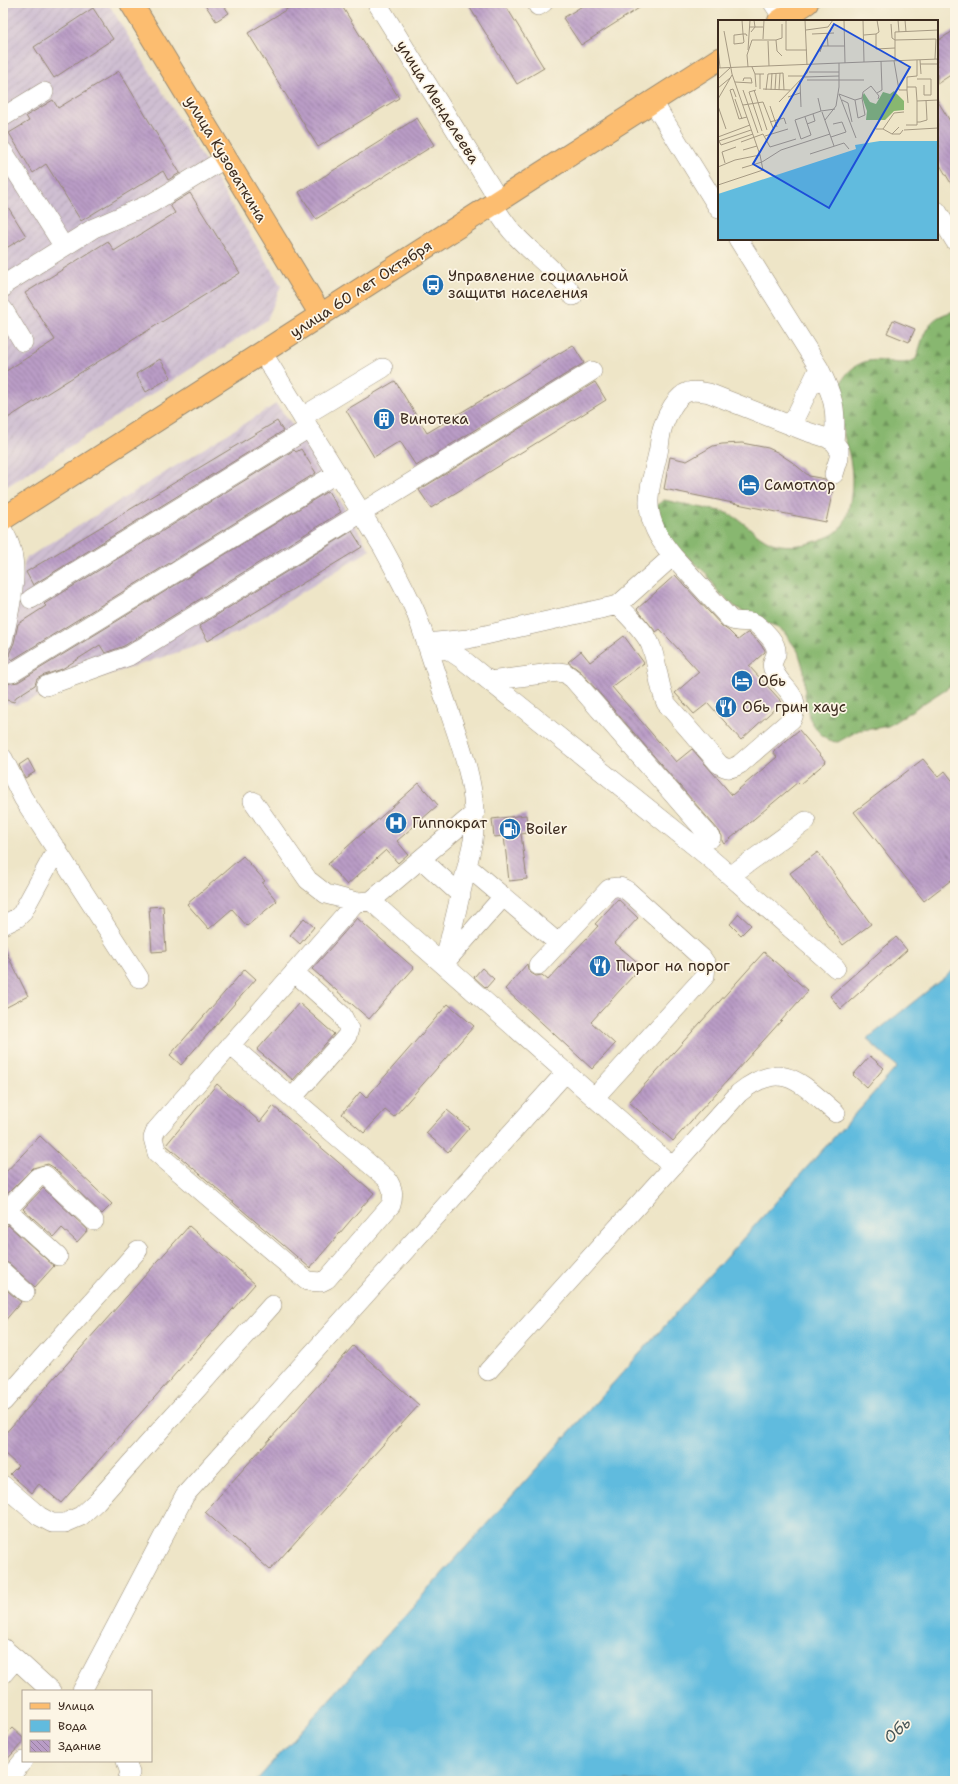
<svg xmlns="http://www.w3.org/2000/svg" width="958" height="1784" font-family="'Shantell Sans',sans-serif">
  <style>
    .industrial { fill: url(#industrial-furrows) }
    .forest { fill: url(#forest-firs); stroke: #627047 }
    .water { fill: #61bbde; stroke: #4e727e }
    .building { fill: url(#building-back-hatch) }
    .lines { fill: none; stroke-linecap: round; stroke-linejoin: round }
    .minor-casing { stroke: #948872; stroke-width: 20 }
    .major-casing { stroke: #948872; stroke-width: 24 }
    .minor { stroke: #fff; stroke-width: 19 }
    .major { stroke: #fcbd6f; stroke-width: 22 }
    .labels { text-anchor: middle; dominant-baseline: central; stroke-width: 3.5; stroke-linejoin: round; paint-order: stroke }
    .street-label { font-size: 15px; fill: #3b2a1e; stroke: #fcf5e5 }
    .poi-label { font-size: 15px; fill: #3b2a1e; stroke: #fcf5e5; text-anchor: start }
    .water-label { font-size: 16px; font-style: italic; fill: #465658; stroke: #fcf5e5 }
    .inset-road { fill: none; stroke: #a69a83; stroke-width: 1 }
    .view { fill: #1d4ed8; fill-opacity: 0.15; stroke: #1d4ed8; stroke-width: 2 }
    .inset-edge { fill: none; stroke: #3b2a1e; stroke-width: 2 }
  </style>
  <defs>
    <pattern id="industrial-furrows" width="10" height="10" patternUnits="userSpaceOnUse"><rect width="10" height="10" fill="#cebed1"/><path d="M-1 1l2-2M0 10L10 0M9 11l2-2" fill="none" stroke="#b2a3b3"/></pattern>
    <pattern id="forest-firs" width="22" height="20" patternUnits="userSpaceOnUse"><rect width="22" height="20" fill="#88b770"/><path d="M5 1l3.5 6h-7zM16 11l3.5 6h-7z" fill="#70955b"/></pattern>
    <pattern id="building-back-hatch" width="6" height="6" patternUnits="userSpaceOnUse"><rect width="6" height="6" fill="#b99cc6"/><path d="M-1 5l2 2M0 0l6 6M5-1l2 2" fill="none" stroke="#987fa0"/></pattern>
  </defs>
  <rect width="100%" height="100%" fill="#fcf5e5"/>
  <filter id="ink" filterUnits="userSpaceOnUse"><feTurbulence type="fractalNoise" baseFrequency=".025" numOctaves="2"/><feDisplacementMap in="SourceGraphic" scale="8" xChannelSelector="R" yChannelSelector="G"/><feConvolveMatrix kernelMatrix="1 2 1 2 8 2 1 2 1" color-interpolation-filters="sRGB"/></filter>
  <filter id="wash" filterUnits="userSpaceOnUse"><feTurbulence type="fractalNoise" baseFrequency=".012" numOctaves="4" result="noise"/><feDisplacementMap in="SourceGraphic" scale="16" xChannelSelector="R" yChannelSelector="G"/><feGaussianBlur stdDeviation="0.9" result="paint"/><feColorMatrix in="noise" values="0 0 0 0 0 0 0 0 0 0 0 0 0 0 0 0 0 1.4 0 .05"/><feComposite in="paint" operator="in"/></filter>
  <g filter="url(#wash)">
    <rect width="100%" height="100%" fill="#eee5c7"/>
    <path class="industrial" d="M3 3H108L281 286 267 320 3 489Z
      M276 404 298 431 370 550 237 633 15 705 3 702V628L13 622 25 559Z"/>
    <path class="forest" d="M955 311V683L888 726 871 729 859 730 838 742 828 741 815 728 809 717 805 695 804 670 798 651 784 632 776 626 760 621 734 606 719 593 707 574 672 543 664 528 657 505 664 500C678 503 693 506 708 509 715 510 723 511 729 514 747 522 760 542 780 545 796 547 810 544 825 538 841 532 846 523 849 507 852 493 853 480 851 465 847 435 823 391 853 368 877 350 896 371 916 359 925 334 924 318 955 311Z"/>
    <path class="water" d="M955 969V1781H256L897 1067 867 1039Z"/>
    <g id="blocks">
      <path class="building" d="M204 3H222L229 13 216 21Z
        M297 3H340L399 98 318 147 248 33Z
        M467 3H504L544 68 517 84Z
        M587 3H647L581 45 563 18Z
        M93 8 113 39 54 78 34 47Z
        M955 30V72L937 84V41Z
        M119 71 180 173 168 180 163 171 81 221 46 164 33 173 9 133 29 121 26 116 53 100 58 108Z
        M937 100 955 129V190L937 160Z
        M417 118 434 145 316 219 299 192Z
        M190 193 240 273 3 421V373L55 340 25 293 108 241 114 251 175 213 170 205Z
        M3 199 26 236 3 250Z
        M893 320 915 329 909 342 887 333Z
        M573 345 584 363 416 466 400 441 374 457 346 410 395 381 427 433Z
        M160 359 171 377 146 392 136 374Z
        M595 382 606 400 431 508 419 490Z
        M277 421 283 431 33 585 26 572Z
        M742 443 768 448 777 452 792 462 809 476 825 479 830 484 834 485 826 522 664 489 670 457 687 461 713 446 722 444Z
        M301 449 316 473 12 660 9 654 14 643 18 624 46 606 44 604 294 450 296 452Z
        M328 491 341 512 124 646 105 653 100 645 62 669 42 676 37 679 35 685 16 697 14 702 3 699V688L10 683 18 682Z
        M352 531 362 547 208 641 199 626Z
        M675 575 722 626 729 631 738 640 747 633H749L758 641 765 650V652L749 666 782 702 741 740 708 703 694 714 675 693 699 672 660 629 656 632 637 609Z
        M624 636 644 663 612 687 676 762 692 749 732 795 777 757 773 752 799 730 826 762 800 784 798 782 724 844 722 841V836L719 831 581 672 568 662 581 651 590 662Z
        M28 759 35 772 25 778 19 765Z
        M923 759 938 777 945 771 955 784V877L924 901 854 812Z
        M419 783 438 805 397 841 408 854 398 863 386 850 347 885 328 864Z
        M526 815 528 833 521 834 527 879 509 881 504 836 494 837 492 819Z
        M818 852 871 924 843 945 790 873Z
        M243 856 265 881 262 883 277 901 247 926 232 909 209 929 187 904Z
        M618 899 638 918 615 943 642 966 591 1022 615 1044 592 1069 505 989 527 964 528 969 531 973 536 976 542 975 548 980 598 926 595 924Z
        M163 906 166 951 152 952 149 907Z
        M739 914 751 925 741 935 730 924Z
        M304 918 314 927 300 944 290 935Z
        M357 918 414 968 369 1019 312 969Z
        M896 937 907 950 841 1009 830 996Z
        M3 946 28 996 3 1009Z
        M764 952 808 991 673 1141 629 1102Z
        M482 968 494 979 486 988 474 977Z
        M245 969 256 979 181 1065 170 1055Z
        M299 1003 334 1034 293 1080 257 1050Z
        M448 1004 474 1026 394 1117 385 1110 364 1133 342 1114 360 1092 366 1098Z
        M870 1056 884 1068 867 1088 853 1075Z
        M217 1084 260 1122 273 1106 374 1193 310 1268 166 1145Z
        M447 1110 469 1128 448 1152 426 1133Z
        M40 1136 112 1204 102 1214 53 1167 48 1164 33 1168 6 1195 3 1193V1175Z
        M43 1188 88 1230 77 1242 62 1228 54 1237 23 1209Z
        M8 1225 54 1266 35 1287 10 1264 3 1261V1231Z
        M189 1226 255 1284 61 1503 39 1484 32 1493 10 1474 18 1466 3 1452V1436Z
        M3 1287 21 1302 3 1323Z
        M353 1346 419 1405 270 1570 205 1512Z
        M12 1728 23 1738V1742L3 1764V1737Z"/>
    </g>
  </g>
  <g filter="url(#ink)">
    <use href="#blocks" fill-opacity="0" stroke="#948872" stroke-width="1"/>
    <g class="lines">
      <g class="minor-casing">
        <path id="minor" d="M377 3 499 200
          M537 3 538 6 543 3
          M773 3 783 18
          M653 102 719 209
          M3 117 44 92
          M3 151 64 247
          M493 204C500 216 507 227 517 237 536 257 559 272 573 296
          M937 211 955 241
          M738 239 819 368 791 426
          M3 288 5 284 94 228 152 203 226 158
          M3 309 23 342
          M262 352 382 546C394 568 406 590 416 613 427 643 436 673 446 702 462 749 479 790 473 841L444 964
          M819 368C834 397 837 410 834 442
          M302 417 383 368
          M3 531C24 563 10 606 3 641
          M31 599 309 428
          M618 605C628 616 646 632 651 646 658 664 658 685 666 703L719 764C727 770 732 769 740 764L792 719C803 694 782 690 774 671 770 665 774 660 776 654 778 643 764 630 756 624 749 619 738 624 730 619L673 556
          M426 643 468 639 618 605 673 556C662 543 653 530 650 513 646 494 654 472 658 453 660 444 660 434 663 426 667 415 676 396 688 392 695 390 703 392 709 393L805 431 827 438 834 442 839 449V458L834 474
          M430 644 450 651 462 659 712 860 836 968
          M12 673 337 473
          M490 681 558 672 565 673 573 679 711 838
          M46 686 129 656 592 371
          M3 758 23 798 139 978
          M253 801 308 880 326 894 356 902
          M421 859 461 895
          M468 867 558 943
          M730 876 806 821
          M371 901 672 1166
          M3 925 17 918 22 913 57 849
          M446 961 503 897
          M538 965 609 889C617 885 622 887 629 892L702 958 706 964 705 976 595 1097
          M230 1045 387 1179C393 1188 394 1194 391 1205L327 1279 321 1282 307 1281 157 1153 153 1138 156 1130 356 902 371 901 475 813
          M292 1098 347 1036 349 1029 342 1015 294 972
          M3 1206 58 1256
          M3 1214 37 1178 45 1175 94 1221
          M3 1272 25 1292
          M488 1371 739 1093C783 1058 800 1083 836 1113
          M3 1402 138 1250
          M3 1485 39 1516 52 1523H65L81 1516 97 1501 272 1305
          M3 1648 16 1659 3 1674
          M16 1659 51 1691
          M82 1691 185 1495 566 1072
          M126 1761 130 1773 127 1781
          M6 1781 23 1761"/>
      </g>
      <g class="major-casing">
        <path id="major" d="M131 3 321 315
          M779 21 807 3
          M3 519 719 59"/>
      </g>
      <use href="#minor" class="minor"/>
      <use href="#major" class="major"/>
    </g>
  </g>
  <defs>
    <g id="bus-disc" transform="scale(1.15)"><circle r="9.5" fill="#1f6fb2" stroke="#fcf5e5"/><path d="M-5-6H5V4H4V6H2V4H-2V6H-4V4H-5ZM-3.5-4V0h7V-4ZM-3.5 1.2v1.5H-2V1.2ZM2 1.2v1.5H3.5V1.2Z" fill="#fff"/></g>
    <g id="building-disc" transform="scale(1.15)"><circle r="9.5" fill="#1f6fb2" stroke="#fcf5e5"/><path d="M-4-6H4V6H1V3H-1V6H-4ZM-2.5-4.3h1.7v1.8h-1.7ZM.8-4.3h1.7v1.8H.8ZM-2.5-1h1.7V.8h-1.7ZM.8-1h1.7V.8H.8Z" fill="#fff"/></g>
    <g id="hotel-disc" transform="scale(1.15)"><circle r="9.5" fill="#1f6fb2" stroke="#fcf5e5"/><path d="M-6-4.5h1.5V1H6V5H4.5V3h-9V5H-6ZM-4 0a1.8 1.8 0 1 1 3.6 0ZM.5 0V-2.5h3Q6-2.5 6 0Z" fill="#fff"/></g>
    <g id="restaurant-disc" transform="scale(1.15)"><circle r="9.5" fill="#1f6fb2" stroke="#fcf5e5"/><path d="M-5-6h1v4h1v-4h1v4h1v-4h1v5L-1.5 .5V6h-2V.5L-5-1ZM5-6V6H3V1.5H1.5Q1.5-4 5-6Z" fill="#fff"/></g>
    <g id="hospital-disc" transform="scale(1.15)"><circle r="9.5" fill="#1f6fb2" stroke="#fcf5e5"/><path d="M-5-5h3v3.5h4V-5h3V5h-3V1.5h-4V5h-3Z" fill="#fff"/></g>
    <g id="fuel-disc" transform="scale(1.15)"><circle r="9.5" fill="#1f6fb2" stroke="#fcf5e5"/><path d="M-5.5-6h7V0h2V4h1.3V-2.5L3-4.5l.8-.8L6-3V5H2.5V1h-1V6h-7ZM-4.2-4.7v3.2H.2V-4.7Z" fill="#fff"/></g>
  </defs>
  <g fill-rule="evenodd">
    <use href="#bus-disc" x="433" y="285"/>
    <use href="#building-disc" x="384" y="419"/>
    <use href="#hotel-disc" x="749" y="485"/>
    <use href="#hotel-disc" x="742" y="681"/>
    <use href="#restaurant-disc" x="726" y="707"/>
    <use href="#hospital-disc" x="396" y="823"/>
    <use href="#fuel-disc" x="510" y="829"/>
    <use href="#restaurant-disc" x="600" y="966"/>
  </g>
  <g class="labels">
    <g class="street-label">
      <text transform="translate(438 102) rotate(58)">улица Менделеева</text>
      <text transform="translate(226 159) rotate(59)">улица Кузоваткина</text>
      <text transform="translate(361 289) rotate(-33)">улица 60 лет Октября</text>
    </g>
    <g class="poi-label">
      <text x="448" y="276">Управление социальной<tspan x="448" dy="17">защиты населения</tspan></text>
      <text x="400" y="419">Винотека</text>
      <text x="764" y="485">Самотлор</text>
      <text x="758" y="681">Обь</text>
      <text x="742" y="707">Обь грин хаус</text>
      <text x="412" y="823">Гиппократ</text>
      <text x="526" y="829">Boiler</text>
      <text x="616" y="966">Пирог на порог</text>
    </g>
    <g class="water-label">
      <text transform="translate(897 1730) rotate(-41)">Обь</text>
    </g>
  </g>
  <g transform="translate(718 20)">
    <rect width="220" height="220" fill="#eee5c7"/>
    <path d="M176 71 186 81V90L176 91 167 100H148L149 91 144 77 146 73 152 82 158 84 165 72 172 74Z" fill="#88b770"/>
    <path d="M162 121H220V220H0V174L138 129 137 125Z" fill="#61bbde"/>
    <path class="inset-road" d="M24 0 25 14 26 22 25 23 16 24V15H17L25 14H28L29 16M68 0V30H89M87 0 89 45M126 0 127 43M145 0 146 42M180 0 181 12M187 0 188 12M173 4 174 18 177 20 218 19 217 39M32 7H45M88 10 110 7 115 0M33 12 37 7 36 0M109 13 110 26M94 14 116 13M158 14 161 12 159 0M146 15 158 14V29L177 28V41M45 19 46 0M58 20 64 18V4M50 21 51 46M0 27 2 48M177 28V12L220 10M30 30 32 0M102 32 104 26H127M199 40V56L189 57V67H198L199 81 220 80M202 40 203 54M176 41 181 70H189V67M202 44H220M30 47 29 35 34 20H58L59 31 64 36M34 47 37 54H46M0 48 220 39M91 52H121M37 54 38 67M42 54V69M70 56H85M86 57 121 56M0 59 12 48M199 59H213V75H206V65M89 60H146M82 61 83 87M17 62 34 63 33 58H26L25 61M0 68 12 58M45 69 72 70M25 70 40 113M36 70 49 110M38 70 31 72 44 111M48 70 50 54 65 53 66 70M53 70 54 53M57 70 58 54M61 70 62 53M189 70 190 83M159 73 164 70 163 41M121 74 137 80 144 78 145 72 153 66 161 76 160 79M121 74 138 118M18 77 15 69 12 70 21 99 29 97M70 77 82 73M100 78 103 91M0 79 14 55M17 79 24 99M124 80 130 83 134 102M137 80 140 98 147 95 144 78M199 81V102H202L209 100 208 80M61 82 89 53 92 45M25 85 45 82 55 108M0 86 8 109M52 86 59 107M104 92 116 126M87 97 93 115 83 119 77 100 103 91 117 89M107 100 118 86 121 67V43M52 102 66 98 68 104M89 104 97 101 95 94M188 105H199V102M158 109H165L174 114 181 107M165 109 176 93 186 92M186 110 220 108M174 114H182L185 110M47 116 70 109M0 117 32 105M113 117 128 112 124 102 115 104M0 118 1 121 33 110M1 121 3 125 35 114M23 122 45 114 52 127 78 119M25 130 39 126M92 134 126 123 131 129M7 143 4 132 18 127M0 147 17 140 42 135 14 54 6 11M24 148 44 142 63 130 112 114M0 165 45 150 42 135"/>
    <path class="view" d="M116 4 192 47 111 188 35 144Z"/>
    <rect width="220" height="220" class="inset-edge"/>
  </g>
  <rect width="958" height="1784" fill="none" stroke="#fcf5e5" stroke-width="16"/>
  <rect x="22" y="1690" width="130" height="72" fill="#fcf5e5" stroke="#afa495"/>
  <rect x="30" y="1703" width="20" height="6" fill="#fcbd6f" stroke="#afa495"/>
  <text x="58" y="1710" font-size="12" fill="#3b2a1e">Улица</text>
  <rect x="30" y="1720" width="20" height="12" fill="#61bbde" stroke="#afa495"/>
  <text x="58" y="1730" font-size="12" fill="#3b2a1e">Вода</text>
  <rect x="30" y="1740" width="20" height="12" fill="url(#building-back-hatch)" stroke="#afa495"/>
  <text x="58" y="1750" font-size="12" fill="#3b2a1e">Здание</text>
</svg>
